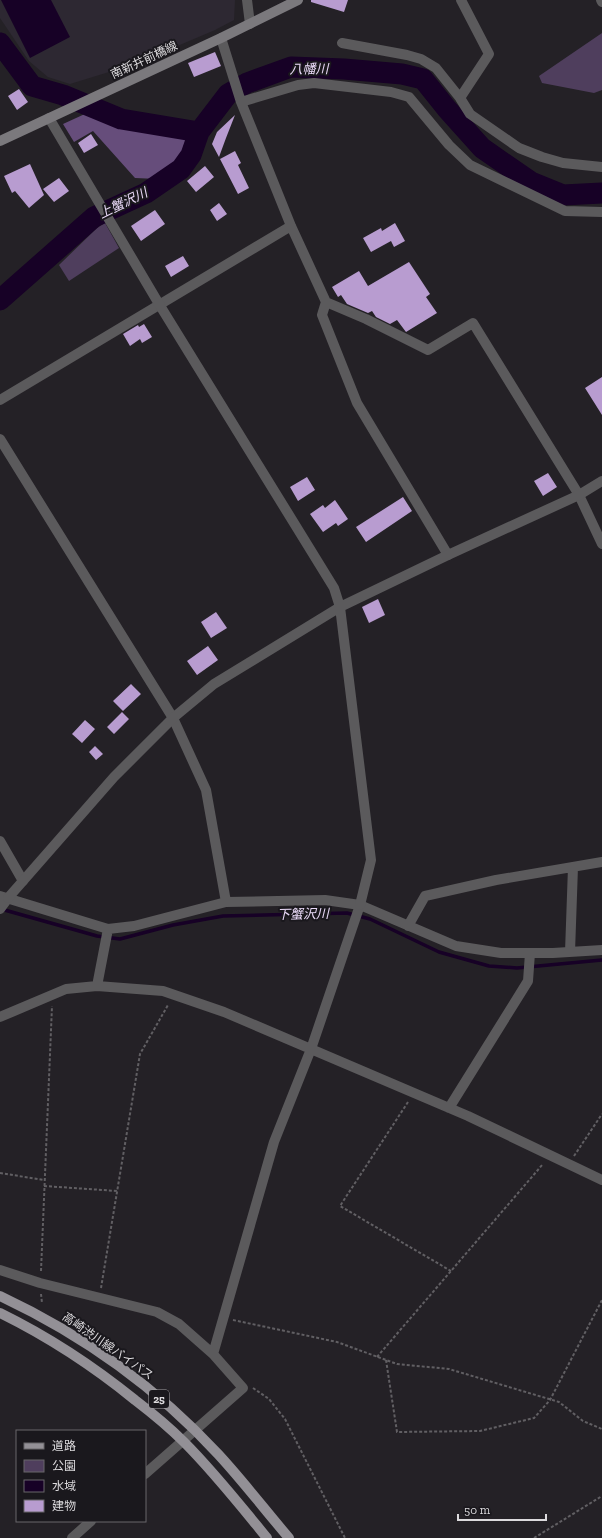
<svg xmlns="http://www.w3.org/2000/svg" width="602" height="1538" font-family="'Zilla Slab','Noto Sans JP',serif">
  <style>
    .built { fill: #2d2832 }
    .green { fill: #4f3e5d }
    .forest { fill: #664d7b }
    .water { fill: #170126 }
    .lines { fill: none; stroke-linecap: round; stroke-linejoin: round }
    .stream { stroke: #170126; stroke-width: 3.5 }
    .river { stroke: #170126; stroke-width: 21 }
    .building { fill: #b89cd0 }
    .path { stroke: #615f63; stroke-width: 2; stroke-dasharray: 3 2; stroke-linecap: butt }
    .minor { stroke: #5b5a5c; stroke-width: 10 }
    .tertiary { stroke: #5b5a5c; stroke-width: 10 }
    .secondary { stroke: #7b797d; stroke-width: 10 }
    .primary { stroke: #939096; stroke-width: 10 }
    .labels { text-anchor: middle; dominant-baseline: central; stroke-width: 4; stroke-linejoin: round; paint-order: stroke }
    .shield { fill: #1a181d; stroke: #a2a0a3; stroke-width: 1 }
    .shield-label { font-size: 11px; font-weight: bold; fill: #dcdadd }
    .street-label { font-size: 12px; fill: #dcdadd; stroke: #1a181d }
    .water-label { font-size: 13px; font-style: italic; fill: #eadaf8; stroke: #1a181d }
  </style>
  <rect width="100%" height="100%" fill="#242126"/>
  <path class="built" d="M0 0H235L234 20 215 30 135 64 70 84 48 77 29 61 0 18Z"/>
  <path class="green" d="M602 33V90L594 93 542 83 539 76Z
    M105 223 119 248 69 281 59 265 97 228Z"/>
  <path class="forest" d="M87 113 116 124 191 136 180 160 158 179 135 178 93 131 74 142 63 124Z"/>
  <path class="water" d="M1 0H51L70 37 30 58Z"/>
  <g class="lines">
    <path class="stream" d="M1 909 97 936 120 939 173 925 223 916 347 913 370 919 439 952 489 966 517 968 602 960"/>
    <path class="river" d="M0 43 32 86 63 95 121 119 199 132
      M0 300 94 217 146 193 181 169 191 155 199 132 228 94 247 83 291 67 344 69 402 74 423 79 447 109 482 148 531 182 563 195 602 193"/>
  </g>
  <path class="building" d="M311 0H348L344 12 311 2Z
    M215 52 221 66 194 77 188 63Z
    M19 89 28 102 17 110 8 96Z
    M235 115 226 138 219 157 212 144 217 132Z
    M91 134 98 145 84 153 78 143Z
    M235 151 241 163 238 165 249 188 238 194 220 159Z
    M30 164 44 195 29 208 15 191 12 193 4 176Z
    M205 166 214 177 196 192 187 181Z
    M59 178 69 191 54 202 43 189Z
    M219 203 227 214 217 221 210 210Z
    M155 210 165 224 141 241 131 226Z
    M395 223 405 241 394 247 391 241 371 252 363 238 381 228 382 231Z
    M183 256 189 266 171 277 165 266Z
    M409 262 430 294 426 297 437 313 406 332 397 320 390 324 376 317 372 311 368 313 347 304 341 295 338 297 332 287 359 271 368 286Z
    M144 324 152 337 142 343 140 339 130 346 123 334 138 325 139 327Z
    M602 377V415L585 388Z
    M548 473 557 487 543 496 534 481Z
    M307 477 315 490 298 501 290 487Z
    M403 497 412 511 366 542 356 527Z
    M335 500 348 519 338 526 336 523 323 532 310 514 323 505 325 508Z
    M378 599 385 615 369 623 362 607Z
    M216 612 227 628 211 638 201 622Z
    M208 646 218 660 197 675 187 661Z
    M131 684 141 694 123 711 113 701Z
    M122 712 129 719 114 734 107 727Z
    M85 720 95 729 82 743 72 734Z
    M95 746 103 754 96 760 89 752Z"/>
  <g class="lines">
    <path class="path" d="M408 1102 340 1206 451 1271
      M574 1156 602 1114
      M0 1173 44 1180
      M44 1186 117 1191
      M41 1271 52 1006
      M101 1288 140 1054 168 1005
      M41 1294 42 1303
      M233 1320 337 1342 397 1364 449 1369 559 1402 583 1421 602 1429
      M377 1357 543 1164
      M386 1360 397 1432 480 1431 534 1418 550 1400 602 1300
      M253 1388 269 1399 285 1419 345 1538
      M534 1538 602 1496"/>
    <path class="minor" d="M601 0 602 2
      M221 38 241 102 291 226 326 302 322 315 357 403 448 555
      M342 43 407 55 421 59 436 68 460 98 470 114 519 148 542 157 563 163 602 167
      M460 98 489 54 461 0
      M241 102 298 85 314 83 391 92 409 97 449 145 470 165 565 211 602 212
      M326 302 366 319 428 350 473 323 579 495 602 544
      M0 400 291 226
      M0 439 173 718 206 790 226 902
      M0 841 23 881
      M0 896 108 929 134 926 226 902 325 900 360 905 456 946 501 953H553L602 950
      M0 909 8 898
      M408 926 425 896 496 880 602 862
      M570 952 573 867
      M97 986 108 929
      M0 1017 66 989 97 986 163 991 224 1012 468 1116 602 1180
      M449 1108 528 981 530 953
      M0 1270 40 1283 157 1312 179 1324 213 1354 243 1388 145 1474
      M213 1354 274 1142 311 1049 360 905
      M72 1538 91 1521"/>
    <path class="tertiary" d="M247 0 250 24
      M49 118 159 304 334 588 340 607 371 860 360 905
      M8 898 114 777 173 718 214 684 340 607 448 555 579 495 602 481"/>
    <path class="secondary" d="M0 141 221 38 298 0"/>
    <path class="primary" d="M0 1296C81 1334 157 1388 218 1454 243 1481 265 1510 289 1538
      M0 1313C49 1337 93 1366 135 1400 152 1413 169 1427 184 1442 214 1472 240 1505 267 1538"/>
  </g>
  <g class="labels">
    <rect class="shield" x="149" y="1390" width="20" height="18" rx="3"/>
    <g class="shield-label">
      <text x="159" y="1399">25</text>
    </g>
    <g class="street-label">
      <text transform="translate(144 60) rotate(-25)">南新井前橋線</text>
      <text transform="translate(108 1346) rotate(35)">高崎渋川線バイパス</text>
    </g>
    <g class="water-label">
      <text transform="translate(309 69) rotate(-1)">八幡川</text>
      <text transform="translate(123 203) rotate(-26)">上蟹沢川</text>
      <text transform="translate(303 914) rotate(-1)">下蟹沢川</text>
    </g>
  </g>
  <rect x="16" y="1430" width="130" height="92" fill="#1a181d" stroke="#68666a"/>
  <rect x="24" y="1443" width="20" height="6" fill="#939096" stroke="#68666a"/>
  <text x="52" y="1450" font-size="12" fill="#dcdadd">道路</text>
  <rect x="24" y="1460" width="20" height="12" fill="#4f3e5d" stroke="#68666a"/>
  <text x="52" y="1470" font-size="12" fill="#dcdadd">公園</text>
  <rect x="24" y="1480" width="20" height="12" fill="#170126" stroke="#68666a"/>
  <text x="52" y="1490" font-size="12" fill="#dcdadd">水域</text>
  <rect x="24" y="1500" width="20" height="12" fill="#b89cd0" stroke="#68666a"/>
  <text x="52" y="1510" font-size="12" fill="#dcdadd">建物</text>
  <path d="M458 1514v6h88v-6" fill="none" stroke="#dcdadd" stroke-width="2"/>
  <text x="464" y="1514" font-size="12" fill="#dcdadd" stroke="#1a181d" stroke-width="3" paint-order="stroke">50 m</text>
</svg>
